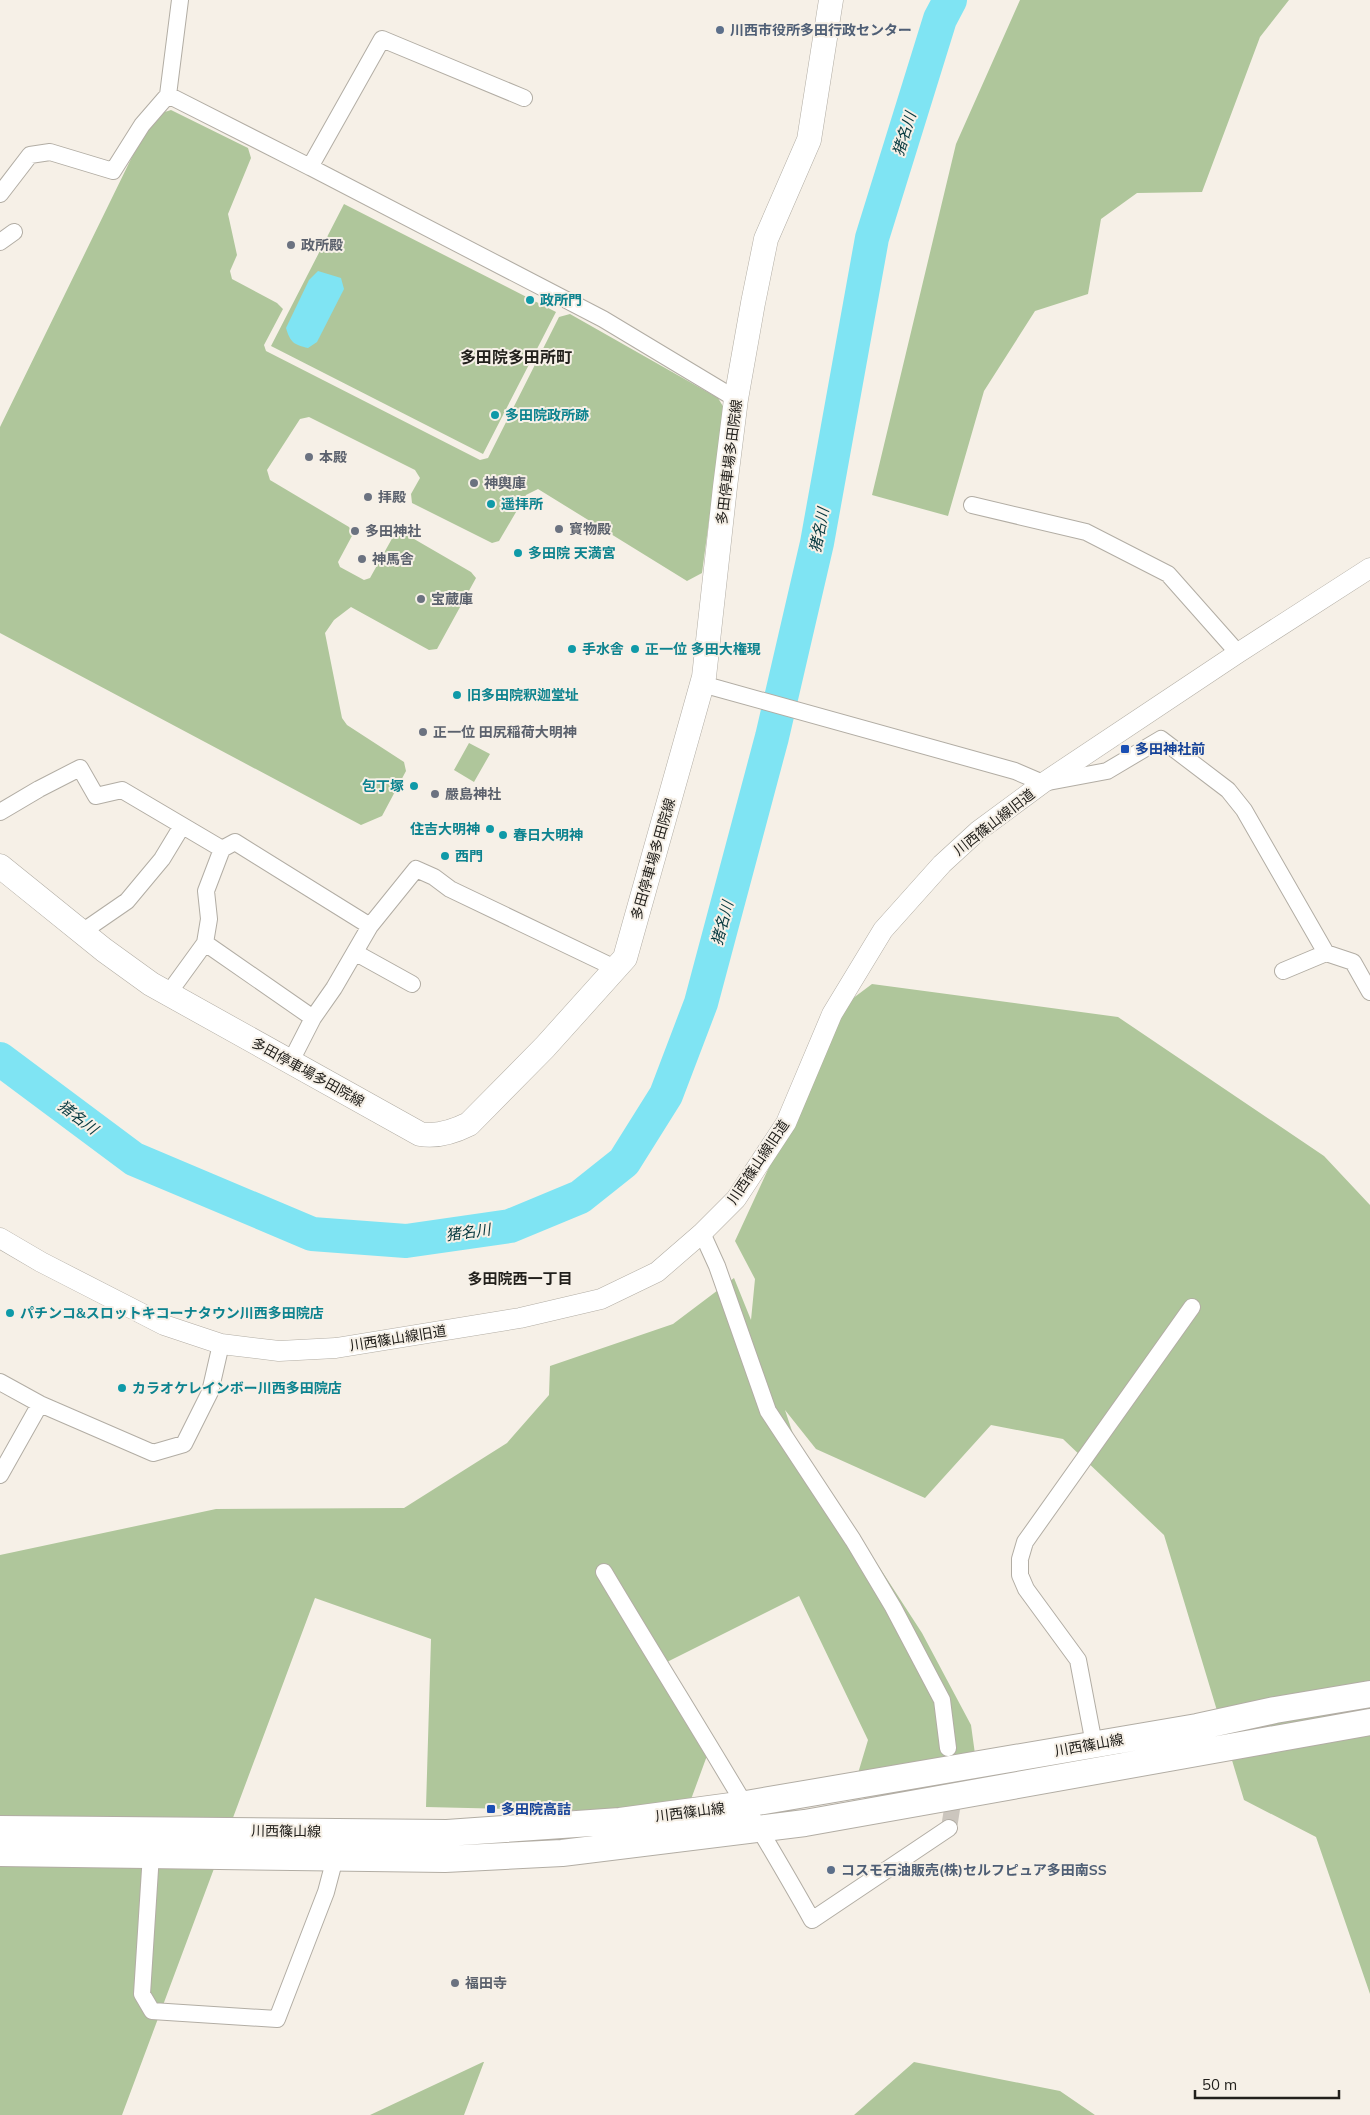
<svg xmlns="http://www.w3.org/2000/svg" width="1370" height="2115" font-family="Mulish,'Noto Sans JP',sans-serif">
  <style>
    .green { fill: #afc69b }
    .water { fill: #7fe4f3 }
    .lines { fill: none; stroke-linecap: round; stroke-linejoin: round }
    .river { stroke: #7fe4f3; stroke-width: 34 }
    .minor-tunnel { stroke: #ccc6be; stroke-width: 16; stroke-dasharray: 16 8; stroke-linecap: butt }
    .minor-casing { stroke: #b2ada4; stroke-width: 18 }
    .tertiary-casing { stroke: #b2ada4; stroke-width: 21 }
    .secondary-casing { stroke: #b2ada4; stroke-width: 25 }
    .primary-casing { stroke: #b2ada4; stroke-width: 28 }
    .minor { stroke: #fff; stroke-width: 16 }
    .tertiary { stroke: #fff; stroke-width: 20 }
    .secondary { stroke: #fff; stroke-width: 24 }
    .primary { stroke: #fff; stroke-width: 26 }
    .service-dot { fill: #5c6f8a; stroke: #f6f0e7; stroke-width: 2 }
    .worship-dot { fill: #6b7280; stroke: #f6f0e7; stroke-width: 2 }
    .culture-dot { fill: #0f9aa8; stroke: #f6f0e7; stroke-width: 2 }
    .transit-dot { fill: #1a4fb4; stroke: #f6f0e7; stroke-width: 2 }
    .labels { text-anchor: middle; dominant-baseline: central; stroke-width: 4; stroke-linejoin: round; paint-order: stroke }
    .service-label { font-size: 14px; font-weight: bold; fill: #4e5e75; stroke: #f6f0e7; text-anchor: start }
    .worship-label { font-size: 14px; font-weight: bold; fill: #5b616d; stroke: #f6f0e7; text-anchor: start }
    .culture-label { font-size: 14px; font-weight: bold; fill: #0d838f; stroke: #f6f0e7; text-anchor: start }
    .street-label { font-size: 14px; fill: #22201c; stroke: #f6f0e7 }
    .transit-label { font-size: 14px; font-weight: bold; fill: #164399; stroke: #f6f0e7; text-anchor: start }
    .water-label { font-size: 15px; font-style: italic; fill: #04373d; stroke: #f6f0e7 }
    .neighbourhood-label { font-size: 15px; font-weight: bold; fill: #22201c; stroke: #f6f0e7 }
    .quarter-label { font-size: 16px; font-weight: bold; fill: #22201c; stroke: #f6f0e7 }
  </style>
  <rect width="100%" height="100%" fill="#f6f0e7"/>
  <path class="green" d="M1020 0H1289L1260 37 1202 192 1137 193 1101 219 1088 294 1035 311 984 391 948 516 872 495 956 144Z
    M171 110 248 148 251 158 228 214 237 255 230 271 232 279 277 303 283 309 264 345 266 351 480 460 488 458 559 317 570 314 718 398 724 408 702 573 687 581 538 489 526 495 499 541 492 543 412 503 411 494 420 478 415 470 309 417 300 419 267 470 270 480 349 527 353 534 338 562 340 567 364 580 370 578 394 535 402 532 471 572 476 578 437 649 429 650 351 607 334 620 325 633 342 718 347 725 404 762 406 771 382 816 361 825 0 633V427L152 116Z
    M344 204 556 312 483 454 271 346Z
    M469 743 490 754 474 782 454 770Z
    M872 984 1118 1017 1324 1156 1370 1205V1994L1316 1837 1244 1800 1164 1535 1063 1439 991 1425 925 1498 816 1449 785 1410 793 1434 922 1633 971 1725 978 1776 850 1800 868 1740 799 1596 659 1666 708 1753 686 1813 426 1807 431 1639 315 1598 122 2115H0V1555L216 1509 404 1508 507 1443 549 1395 550 1366 673 1324 734 1278 751 1320 755 1279 735 1241 844 1005Z
    M484 2062 464 2115H370L483 2062Z
    M914 2062 1060 2091 1095 2115H854Z"/>
  <path class="water" d="M318 271 341 278 344 289 317 342 308 348C294 345 290 342 286 328L309 280Z"/>
  <g class="lines">
    <path class="river" d="M0 1059 134 1159 312 1234 406 1241 510 1226 580 1197 624 1162 666 1095 701 1003 772 737 817 543 872 238 940 19 950 0"/>
    <path class="minor-tunnel" d="M948 1760 952 1809 949 1828"/>
    <g class="minor-casing">
      <path id="minor" d="M168 95 310 167 382 39 524 98
        M310 167 603 319 736 399
        M0 194 30 155 50 152 113 171 142 125 168 95 180 0
        M0 242 14 232
        M972 505 1086 532 1168 574 1238 653
        M702 684 1015 771 1043 783 1107 771 1161 739 1228 790 1244 810 1326 953 1353 962 1370 992
        M0 812 39 789 80 768 96 796 122 790 222 849 235 842 370 926
        M82 932 127 901 162 859 182 826
        M205 943 313 1018
        M356 953 412 984
        M1283 971 1326 953
        M168 994 205 943 209 919 206 891 222 849
        M290 1063 313 1018 334 988 370 926 416 869 434 877 450 889 617 969
        M702 1233 717 1266 768 1411 853 1540 893 1607 942 1700 948 1748
        M0 1382 40 1404 153 1453 184 1444 210 1392 221 1344
        M0 1475 40 1404
        M604 1572C673 1688 746 1802 812 1920L949 1828
        M1094 1744 1078 1660 1026 1589 1020 1575V1559L1025 1542 1192 1307
        M151 1854 142 1994 152 2011 277 2019 326 1892 335 1858"/>
    </g>
    <g class="tertiary-casing">
      <path id="tertiary" d="M0 1238 41 1262 164 1325 221 1344 279 1351 336 1348 520 1318 601 1299 657 1272 702 1233 736 1199 786 1123 832 1014 883 930 942 864 978 831 1043 783 1238 653 1370 568"/>
    </g>
    <g class="secondary-casing">
      <path id="secondary" d="M0 866 104 950 151 984 420 1134C436 1137 455 1131 469 1124L545 1047 625 958 704 677 725 487 736 399 753 303 766 239 809 140 831 0"/>
    </g>
    <g class="primary-casing">
      <path id="primary" d="M0 1829 447 1833 620 1821 746 1804 1197 1727 1275 1710 1370 1694
        M0 1853 445 1859 562 1853 805 1823 1370 1722"/>
    </g>
    <use href="#minor" class="minor"/>
    <use href="#tertiary" class="tertiary"/>
    <use href="#secondary" class="secondary"/>
    <use href="#primary" class="primary"/>
  </g>
  <g class="service-dot">
    <circle cx="720" cy="30" r="5"/>
    <circle cx="831" cy="1870" r="5"/>
  </g>
  <g class="worship-dot">
    <circle cx="291" cy="245" r="5"/>
    <circle cx="309" cy="457" r="5"/>
    <circle cx="474" cy="483" r="5"/>
    <circle cx="368" cy="497" r="5"/>
    <circle cx="559" cy="529" r="5"/>
    <circle cx="355" cy="531" r="5"/>
    <circle cx="362" cy="559" r="5"/>
    <circle cx="421" cy="599" r="5"/>
    <circle cx="423" cy="732" r="5"/>
    <circle cx="435" cy="794" r="5"/>
    <circle cx="455" cy="1983" r="5"/>
  </g>
  <g class="culture-dot">
    <circle cx="530" cy="300" r="5"/>
    <circle cx="495" cy="415" r="5"/>
    <circle cx="491" cy="504" r="5"/>
    <circle cx="518" cy="553" r="5"/>
    <circle cx="572" cy="649" r="5"/>
    <circle cx="635" cy="649" r="5"/>
    <circle cx="457" cy="695" r="5"/>
    <circle cx="414" cy="786" r="5"/>
    <circle cx="490" cy="829" r="5"/>
    <circle cx="503" cy="835" r="5"/>
    <circle cx="445" cy="856" r="5"/>
    <circle cx="10" cy="1313" r="5"/>
    <circle cx="122" cy="1388" r="5"/>
  </g>
  <g class="transit-dot">
    <rect x="1120" y="744" width="10" height="10" rx="2.5"/>
    <rect x="486" y="1804" width="10" height="10" rx="2.5"/>
  </g>
  <g class="labels">
    <g class="service-label">
      <text x="730" y="30">川西市役所多田行政センター</text>
      <text x="841" y="1870">コスモ石油販売(株)セルフピュア多田南SS</text>
    </g>
    <g class="worship-label">
      <text x="301" y="245">政所殿</text>
      <text x="319" y="457">本殿</text>
      <text x="484" y="483">神輿庫</text>
      <text x="378" y="497">拝殿</text>
      <text x="569" y="529">寳物殿</text>
      <text x="365" y="531">多田神社</text>
      <text x="372" y="559">神馬舎</text>
      <text x="431" y="599">宝蔵庫</text>
      <text x="433" y="732">正一位 田尻稲荷大明神</text>
      <text x="445" y="794">嚴島神社</text>
      <text x="465" y="1983">福田寺</text>
    </g>
    <g class="culture-label">
      <text x="540" y="300">政所門</text>
      <text x="505" y="415">多田院政所跡</text>
      <text x="501" y="504">遥拝所</text>
      <text x="528" y="553">多田院 天満宮</text>
      <text x="582" y="649">手水舎</text>
      <text x="645" y="649">正一位 多田大権現</text>
      <text x="467" y="695">旧多田院釈迦堂址</text>
      <text x="404" y="786" text-anchor="end">包丁塚</text>
      <text x="480" y="829" text-anchor="end">住吉大明神</text>
      <text x="513" y="835">春日大明神</text>
      <text x="455" y="856">西門</text>
      <text x="20" y="1313">パチンコ&amp;スロットキコーナタウン川西多田院店</text>
      <text x="132" y="1388">カラオケレインボー川西多田院店</text>
    </g>
    <g class="street-label">
      <text transform="translate(729 462) rotate(-83)">多田停車場多田院線</text>
      <text transform="translate(994 822) rotate(-38)">川西篠山線旧道</text>
      <text transform="translate(653 859) rotate(-74)">多田停車場多田院線</text>
      <text transform="translate(308 1072) rotate(29)">多田停車場多田院線</text>
      <text transform="translate(758 1162) rotate(-56)">川西篠山線旧道</text>
      <text transform="translate(398 1338) rotate(-9)">川西篠山線旧道</text>
      <text transform="translate(1089 1745) rotate(-10)">川西篠山線</text>
      <text transform="translate(690 1812) rotate(-7)">川西篠山線</text>
      <text transform="translate(286 1831) rotate(1)">川西篠山線</text>
    </g>
    <g class="transit-label">
      <text x="1135" y="749">多田神社前</text>
      <text x="501" y="1809">多田院高詰</text>
    </g>
    <g class="water-label">
      <text transform="translate(904 134) rotate(-73)">猪名川</text>
      <text transform="translate(819 530) rotate(-79)">猪名川</text>
      <text transform="translate(722 923) rotate(-75)">猪名川</text>
      <text transform="translate(78 1117) rotate(37)">猪名川</text>
      <text transform="translate(468 1232) rotate(-8)">猪名川</text>
    </g>
    <g class="neighbourhood-label">
      <text x="520" y="1278">多田院西一丁目</text>
    </g>
    <g class="quarter-label">
      <text x="516" y="357">多田院多田所町</text>
    </g>
  </g>
  <path d="M1195 2090v8h144v-8" fill="none" stroke="#22201c" stroke-width="2.5"/>
  <text x="1202" y="2090" font-size="15" fill="#22201c" stroke="#f6f0e7" stroke-width="4" paint-order="stroke">50 m</text>
</svg>
